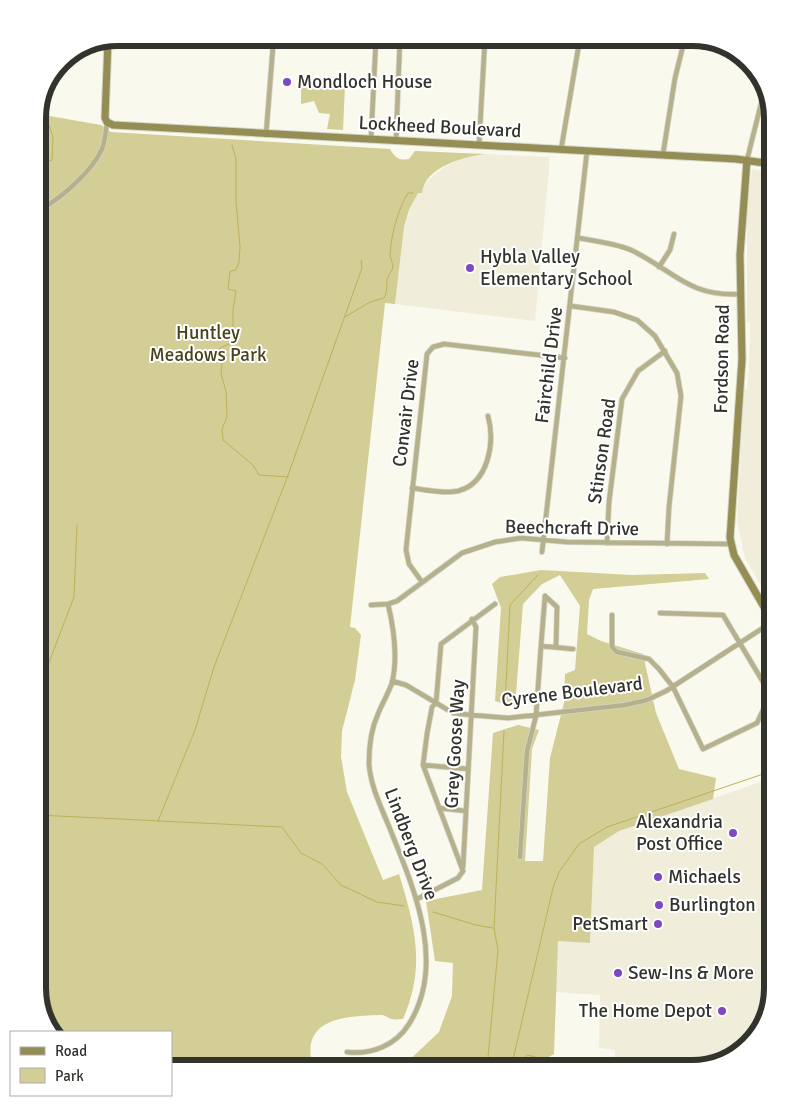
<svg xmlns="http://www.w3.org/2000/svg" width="810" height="1106" font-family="Signika,sans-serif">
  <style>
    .built { fill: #f0eedb }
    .green { fill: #d3cd96 }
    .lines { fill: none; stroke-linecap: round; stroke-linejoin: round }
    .stream { stroke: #bcb157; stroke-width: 1 }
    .street-casing { stroke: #d6d5cb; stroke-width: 6 }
    .secondary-casing { stroke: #d6d5cb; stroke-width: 9 }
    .street { stroke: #b5b18c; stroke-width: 4.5 }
    .secondary { stroke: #948e55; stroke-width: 7 }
    .poi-dot { fill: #7c49c1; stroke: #fff; stroke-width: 2 }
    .labels { text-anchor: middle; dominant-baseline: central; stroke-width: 4; stroke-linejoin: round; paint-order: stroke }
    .poi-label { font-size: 19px; fill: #33332e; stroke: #fff; text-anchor: start }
    .street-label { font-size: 19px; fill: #33332e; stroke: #fff }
    .park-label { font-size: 19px; fill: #47421b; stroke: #fff }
    .rim { fill: none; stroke: #33332e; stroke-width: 6 }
  </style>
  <rect width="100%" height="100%" fill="#faf9ed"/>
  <path class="built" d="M485 154 550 157 535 321 395 304 404 227 415 197 429 179 443 168 458 160Z
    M752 169 772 172V605L745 558 737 522 744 390 747 389 749 371 750 322H747V222H745Z
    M772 778V988L762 1028 733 1058 692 1068 614 1067 615 1050 599 1048 600 995 555 992 558 941 590 943 594 847 619 831Z"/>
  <path class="green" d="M301 83 345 85 343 130 327 129 330 114 319 113 314 101 301 104Z
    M38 114 101 125 111 132 390 149C395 158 400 161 409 159L415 151 485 154C463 157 425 167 422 193H418L409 210 404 227 395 304 385 303 350 627 355 628 361 635 355 680 342 731 341 757 347 792 383 880 399 874C415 926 426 967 403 1019 400 1019 395 1020 392 1019 387 1018 386 1015 381 1015 344 1016 299 1018 313 1068H171V1032H52L48 1028 38 988Z
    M541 570 632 575 705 573 709 579 593 589 589 600 587 634 601 641 643 654 656 713 679 769 716 778 713 799 619 831 594 847 590 943 558 941 554 1054 529 1068H401L439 1032 452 996 453 963 435 961 426 901 482 890 493 733 518 725 539 730 532 749 525 861H543L550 758 564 703 565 674 575 670 580 606 560 575 542 584 523 604 515 707 495 701 501 608 492 584 500 577Z"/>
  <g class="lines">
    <path class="stream" d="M64 59 70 60
      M47 118V121
      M232 145 236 159V202L240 246 239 262 236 270 230 271 228 289 236 291 233 310V342L220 348 217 356 222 363 221 374 226 391 227 417 222 429 223 440 253 465 259 475 288 477
      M38 187 45 180 47 162 52 160 53 137 49 125
      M345 317 370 302 384 298C388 291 386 287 387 280 388 275 393 270 393 266 393 262 390 259 390 255 391 235 398 209 408 193H413
      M38 691 74 597 77 525
      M505 706 510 605 538 575
      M38 815 282 827 301 853 322 864 341 885 377 902 404 906
      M158 821 195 730 214 667 287 478 362 268 361 260
      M433 912 476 925 493 928
      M487 1068 498 950 494 928 504 731
      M511 1068 553 888 559 872 579 844 607 827 772 771
      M514 1068H517L527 1055 573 1066 590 1067"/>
    <g class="street-casing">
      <path id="street" d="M266 135 273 46 278 38
        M371 139 376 38
        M396 140 400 38
        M479 145 485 38
        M561 150 580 38
        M663 154 675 78 685 38
        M747 160 765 88
        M38 211C60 199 91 173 102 149 105 141 106 131 107 122
        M578 238C596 241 614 243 631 250 673 270 688 297 740 294
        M659 267 670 250 674 234
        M571 306 614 312 637 320 655 336 677 373 681 396 669 507 667 544
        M412 488C427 490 444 494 458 491 489 483 495 442 488 416
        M607 543 609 502 622 399 638 371 665 351
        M542 552 587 151
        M422 582 409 564 406 550 427 354 433 347 444 344 565 358
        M545 596 541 646 573 649
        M545 596 557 607 556 647
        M371 605 388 604 397 601 462 553 495 542 521 538 567 542 731 544
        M612 615V647L617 652 649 659 659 669 673 687 703 749 757 723 765 706 766 687 723 615 660 613
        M392 681 406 685 453 713 471 715 508 718 625 705 647 700 666 691 772 622
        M423 765 468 769
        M439 808 466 811
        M520 857 527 751 536 716 541 646
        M463 867 476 627 472 619
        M417 899 458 878 463 871 423 765 427 734 432 707 436 703 441 644 495 604
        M347 1052C372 1055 396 1045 409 1024 448 962 412 884 388 824 380 805 370 784 369 763 369 746 371 729 378 714 382 704 388 694 392 683 398 658 394 629 388 604"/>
    </g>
    <g class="secondary-casing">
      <path id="secondary" d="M108 41 105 118 107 122 113 125 736 159 772 164
        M747 160 740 255 742 359 730 538 734 555 772 621"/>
    </g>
    <use href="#street" class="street"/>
    <use href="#secondary" class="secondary"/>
  </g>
  <g class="poi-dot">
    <circle cx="287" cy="82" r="5"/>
    <circle cx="470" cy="268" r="5"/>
    <circle cx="733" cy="833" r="5"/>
    <circle cx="658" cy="877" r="5"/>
    <circle cx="659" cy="905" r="5"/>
    <circle cx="658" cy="924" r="5"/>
    <circle cx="618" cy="973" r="5"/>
    <circle cx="722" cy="1011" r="5"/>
  </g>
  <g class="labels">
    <g class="poi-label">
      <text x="297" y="82">Mondloch House</text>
      <text x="480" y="257">Hybla Valley<tspan x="480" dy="22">Elementary School</tspan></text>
      <text x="723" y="822" text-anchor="end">Alexandria<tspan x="723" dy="22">Post Office</tspan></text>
      <text x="668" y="877">Michaels</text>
      <text x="669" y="905">Burlington</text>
      <text x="648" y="924" text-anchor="end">PetSmart</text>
      <text x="628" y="973">Sew-Ins &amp; More</text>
      <text x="712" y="1011" text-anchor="end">The Home Depot</text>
    </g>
    <g class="street-label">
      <text transform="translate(440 127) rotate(3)">Lockheed Boulevard</text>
      <text transform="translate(722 359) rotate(-89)">Fordson Road</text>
      <text transform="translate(549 365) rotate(-83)">Fairchild Drive</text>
      <text transform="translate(406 413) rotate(-83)">Convair Drive</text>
      <text transform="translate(602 451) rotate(-82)">Stinson Road</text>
      <text transform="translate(572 528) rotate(1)">Beechcraft Drive</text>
      <text transform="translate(572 692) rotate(-7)">Cyrene Boulevard</text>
      <text transform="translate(455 744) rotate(-87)">Grey Goose Way</text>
      <text transform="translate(411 844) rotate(69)">Lindberg Drive</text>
    </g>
    <g class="park-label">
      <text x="208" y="333">Huntley<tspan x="208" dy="22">Meadows Park</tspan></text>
    </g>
  </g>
  <path d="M0 0H810V1106H0ZM118 46H692A72 72 0 0 1 764 118V988A72 72 0 0 1 692 1060H118A72 72 0 0 1 46 988V118A72 72 0 0 1 118 46Z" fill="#fff" fill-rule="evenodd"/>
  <path class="rim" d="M118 46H692A72 72 0 0 1 764 118V988A72 72 0 0 1 692 1060H118A72 72 0 0 1 46 988V118A72 72 0 0 1 118 46Z"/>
  <rect x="10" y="1031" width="162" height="65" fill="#ffffff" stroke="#adadab"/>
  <rect x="20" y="1047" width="25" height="8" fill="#948e55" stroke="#adadab"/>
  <text x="55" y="1056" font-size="15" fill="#33332e">Road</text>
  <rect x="20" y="1068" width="25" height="15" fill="#d3cd96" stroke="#adadab"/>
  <text x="55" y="1081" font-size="15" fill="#33332e">Park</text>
</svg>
